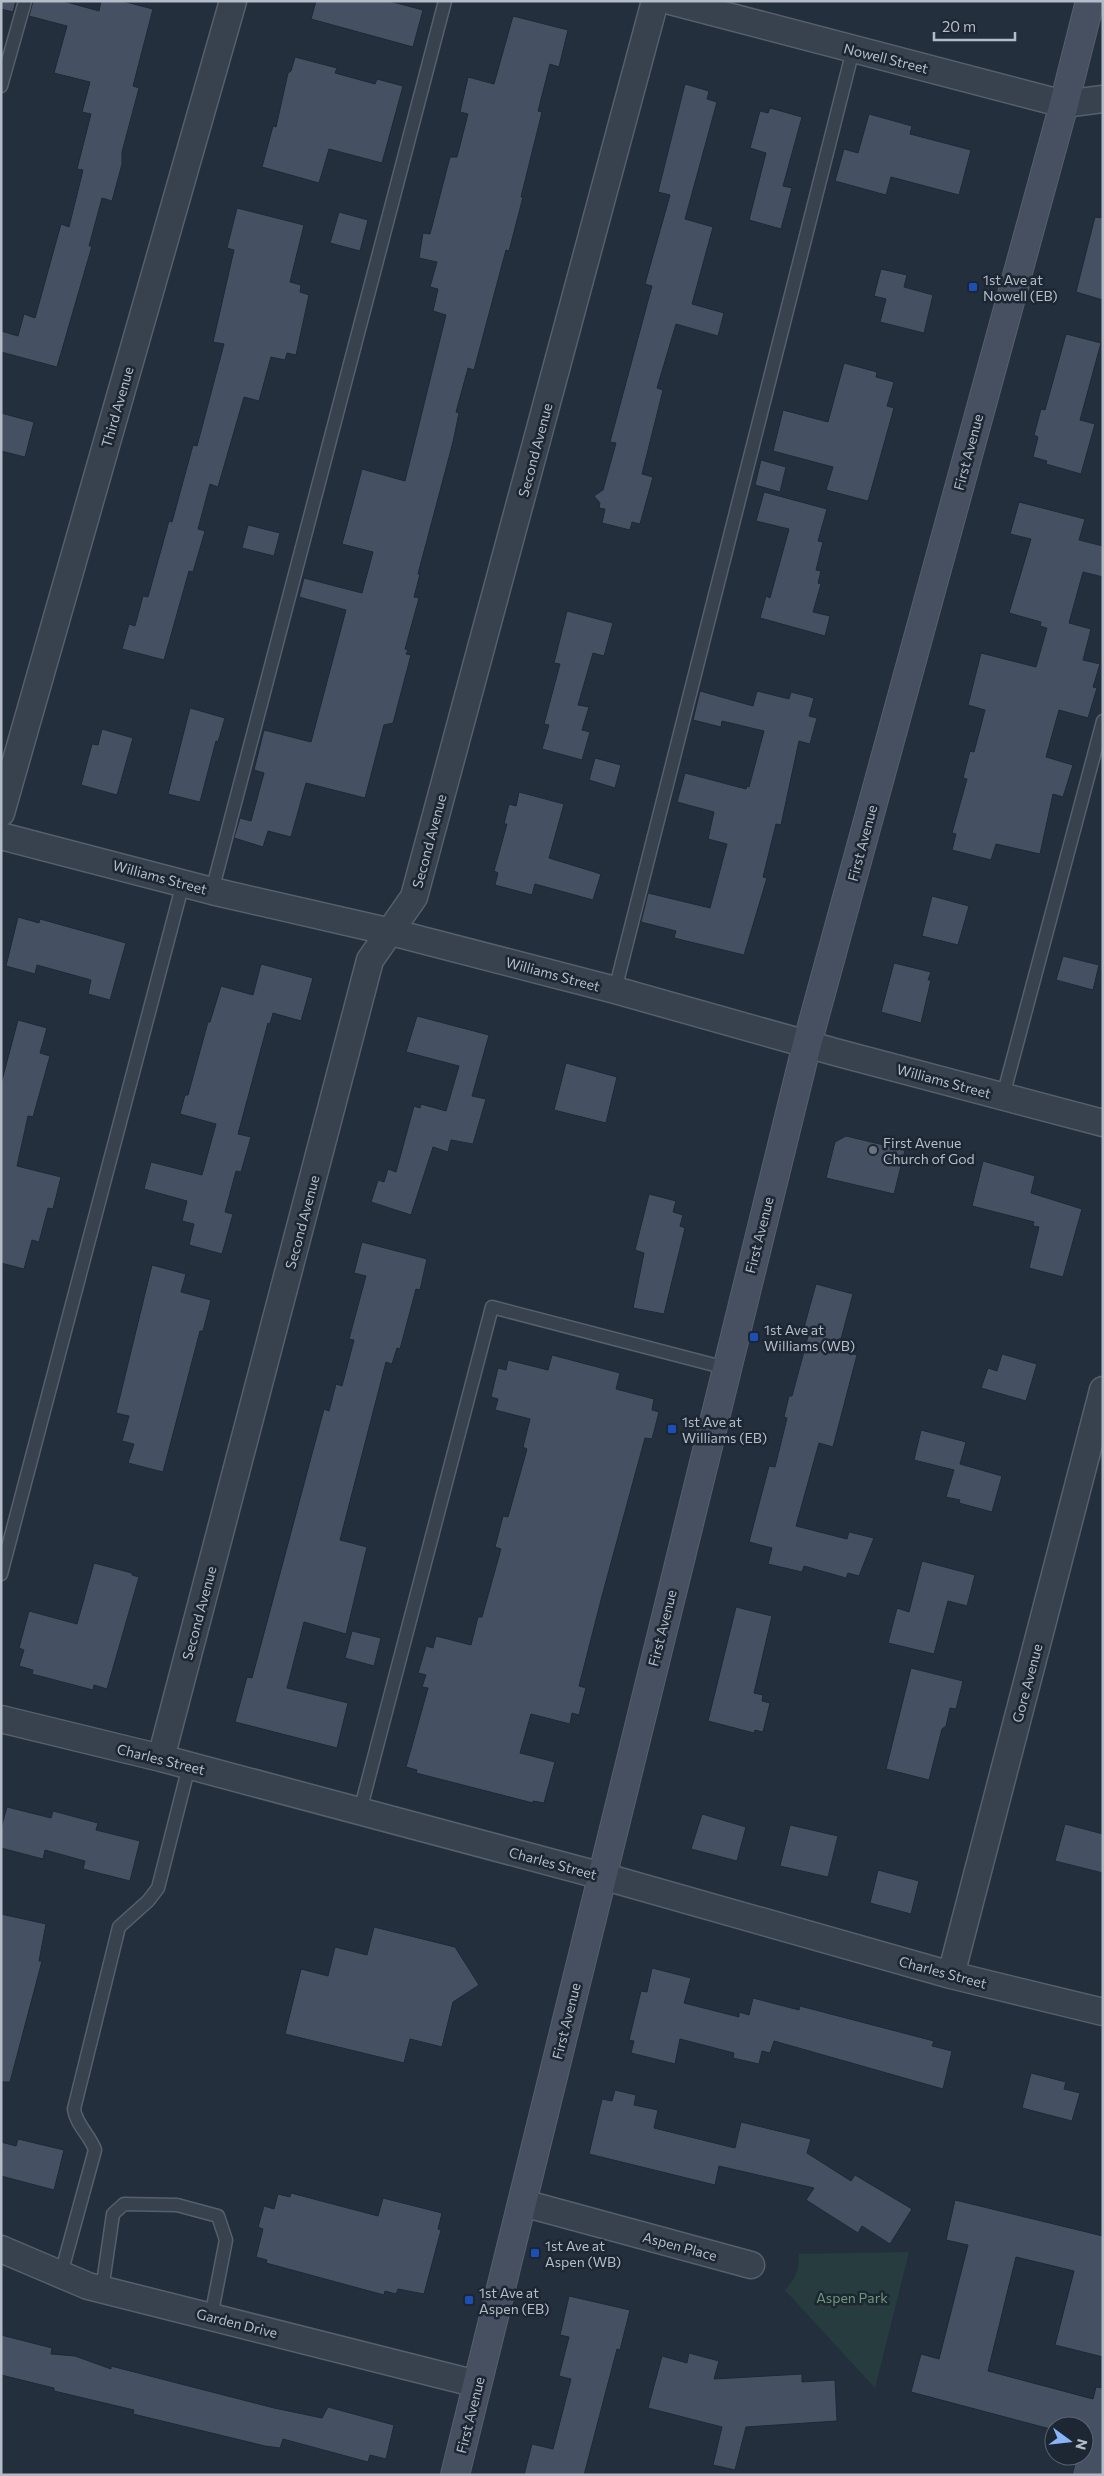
<svg xmlns="http://www.w3.org/2000/svg" width="1104" height="2476" font-family="Commissioner,sans-serif">
  <style>
    .green { fill: #263c3f }
    .building { fill: #455162; stroke: #1f2835 }
    .lines { fill: none; stroke-linecap: round; stroke-linejoin: round }
    .lane-casing { stroke: #565f6c; stroke-width: 15 }
    .street-casing { stroke: #565f6c; stroke-width: 29 }
    .secondary-casing { stroke: #565f6c; stroke-width: 30 }
    .lane { stroke: #38414e; stroke-width: 12 }
    .street { stroke: #38414e; stroke-width: 26 }
    .secondary { stroke: #465061; stroke-width: 28 }
    .transit-dot { fill: #1a4fb4; stroke: #1d2633; stroke-width: 2 }
    .worship-dot { fill: #6b7280; stroke: #1d2633; stroke-width: 2 }
    .labels { text-anchor: middle; dominant-baseline: central; stroke-width: 5; stroke-linejoin: round; paint-order: stroke }
    .street-label { font-size: 14px; fill: #b4bcc9; stroke: #1d2633 }
    .poi-label { font-size: 14px; fill: #b4bcc9; stroke: #1d2633; text-anchor: start }
    .park-label { font-size: 14px; fill: #6b9a76; stroke: #1d2633 }
  </style>
  <rect width="100%" height="100%" fill="#242f3e"/>
  <path class="green" d="M909 2252 875 2388 785 2290C796 2278 799 2270 799 2254Z"/>
  <path class="building" d="M1 1H16L13 12 1 9Z
    M33 1H63L99 11 101 1H122L153 9 133 86 139 88 122 152V164L112 201 102 198 89 246H92L57 367 1 352V331L18 336 24 314 35 318 61 224 69 227 83 170 77 169 91 114 82 112 90 82 54 73 67 26 29 16Z
    M316 1H389L423 10 413 47 311 19Z
    M513 16 568 30 559 67 550 64 538 111 542 112 521 197H523L509 251 506 250 474 370 468 368 456 412 459 413 453 442 418 574H420L414 597 419 598 405 649 408 650 406 654 411 655 393 723 384 725 365 798 306 783 291 837 268 831 263 847 234 838 240 818 251 821 264 773 254 770 264 730 311 742 346 610 299 597 304 578 362 593 373 552 342 544 362 469 405 481 446 315 433 311 438 289 430 287 437 262 419 258 423 233 430 234 450 157H457L468 114 460 112 468 77 494 84Z
    M295 57 337 68 335 73 375 84 377 79 403 86 382 163 329 149 319 183 262 167 273 126 276 127 288 73 291 71Z
    M685 84 709 91 707 99 717 102 685 219 713 227 692 304 724 313 718 336 676 324 657 388 663 390 642 474 653 477 640 524 632 522 630 530 602 523 605 509 599 508 600 503 594 496 603 490 616 443 610 442 652 286 645 284 670 195 658 192Z
    M770 108 802 117 783 186 792 188 781 229 749 220 766 153 750 148 760 111 768 113Z
    M869 114 912 126 910 134 971 150 959 195 891 177 886 195 835 181 844 149 858 153Z
    M237 208 304 225 290 282 301 285 300 292 309 295 296 355 287 353 285 360 271 357 259 401 244 397 218 487 210 484 198 529 205 531 193 572 189 571 164 660 122 649 129 624 135 626 143 596 148 597 169 521 172 522 193 445 197 446 224 344 213 342 234 250 227 248Z
    M339 212 368 220 360 251 330 243Z
    M1095 217 1103 218V300L1076 292Z
    M881 269 907 275 904 287 933 295 924 333 880 322 886 299 874 296Z
    M1066 334 1101 343 1080 420 1095 424 1081 474 1046 464 1047 461 1033 457 1038 437 1034 435 1041 409 1045 410Z
    M844 363 877 372 876 377 894 382 887 406 894 408 868 501 826 490 833 467 773 451 783 410 828 422Z
    M1 413 34 422 25 457 1 451Z
    M761 460 786 467 780 492 755 485Z
    M764 492 827 509 818 541 823 542 816 570 821 571 818 583 821 584 813 612 830 616 825 636 760 618 766 596 770 598 789 529 756 521Z
    M1019 502 1085 519 1079 540 1103 546V577L1083 572 1069 623 1091 629 1083 660 1100 664 1093 687 1097 688 1088 718 1059 710 1046 757 1073 765 1063 797 1053 794 1040 854 996 844 991 860 952 850 956 834 952 833 967 779 963 778 970 751 974 752 985 710 968 705 981 653 1036 667 1047 628 1040 626 1041 622 1009 613 1031 539 1010 534Z
    M248 525 280 533 274 556 242 548Z
    M567 611 613 623 604 656 593 653 578 705 589 707 582 730 590 732 582 760 542 749 549 725 544 724 560 664 554 663Z
    M700 691 753 706 757 691 789 699 791 692 814 698 809 716 817 718 810 744 799 741 781 825 776 824 763 877 767 878 744 955 674 938 676 931 641 922 648 893 710 908 727 844 708 839 714 812 677 802 685 773 746 789 747 786 749 787 764 731 722 721 721 727 693 720Z
    M190 708 225 718 218 742 216 741 200 802 168 794Z
    M102 729 133 738 117 795 81 785 92 744 98 745Z
    M595 758 621 765 615 788 589 780Z
    M519 792 564 804 549 858 601 874 593 900 535 884 532 895 495 885 498 873 494 871 507 824H504L509 804 516 806Z
    M932 896 969 906 958 945 922 936Z
    M18 917 39 923 40 919 126 943 110 1000 88 994 91 980 37 965 35 974 6 966Z
    M1063 956 1099 965 1093 990 1056 980Z
    M894 963 931 972 928 980H931L921 1023 881 1012Z
    M261 964 313 978 301 1021 273 1013 270 1024 268 1023 238 1134 251 1137 241 1172 236 1171 225 1212 233 1214 222 1254 189 1245 194 1224 182 1221 187 1201 144 1189 151 1162 202 1175 216 1124 180 1114 185 1095H188L208 1022H210L221 986 253 995Z
    M417 1016 489 1035 472 1096 486 1099 473 1144 451 1140 448 1152 433 1147 411 1215 371 1202 378 1180 384 1182 388 1169 396 1172 414 1106 420 1108 421 1104 446 1111 459 1066 406 1052Z
    M18 1020 47 1028 40 1053 50 1056 33 1117 28 1116 17 1166 61 1177 53 1209 48 1208 39 1242 32 1240 24 1269 1 1263V1084Z
    M566 1063 617 1077 606 1123 554 1110Z
    M846 1136 905 1150 894 1194 826 1178 835 1142Z
    M983 1161 1035 1176 1031 1193 1082 1209 1063 1277 1029 1268 1039 1227 1033 1226 1034 1222 972 1206Z
    M649 1194 676 1201 673 1212 683 1215 680 1226 685 1228 664 1314 633 1308 644 1253 635 1250Z
    M362 1242 427 1259 420 1290 416 1289 400 1349 397 1348 392 1364 386 1362 340 1540 367 1547 346 1634 304 1622 287 1688 348 1703 337 1748 235 1722 247 1677 252 1678 324 1409 329 1411 336 1384 342 1386 354 1340 349 1339 366 1276 354 1273Z
    M152 1265 186 1274 181 1292 211 1300 203 1331H200L163 1472 128 1463 134 1444 122 1441 129 1416 116 1413Z
    M816 1284 853 1294 838 1350 857 1355 833 1447 819 1443 796 1526 847 1539 849 1532 874 1538 859 1576 848 1573 846 1578 804 1566 802 1572 768 1564 772 1548 749 1542 769 1466 775 1467 787 1418 784 1417 789 1396H792L809 1333 803 1331Z
    M1002 1354 1037 1364 1026 1401 981 1388 988 1368 997 1371Z
    M552 1355 620 1373 616 1389 654 1399 652 1410 659 1412 652 1439 645 1438 602 1596 579 1686 586 1688 579 1715 572 1713 570 1724 531 1714 520 1753 555 1762 544 1803 533 1801V1803L416 1773 417 1770 406 1767 428 1688 422 1687 426 1675 418 1673 426 1646 433 1648 436 1636 471 1645 478 1617H482L501 1549 495 1547 503 1516 508 1517 527 1449 523 1447 530 1419 495 1410 498 1399 491 1397 498 1368 506 1370 508 1360 548 1370Z
    M921 1430 966 1442 960 1464 1002 1476 992 1512 959 1503 960 1500 946 1497 954 1470 914 1460Z
    M922 1561 975 1575 967 1606 948 1601 934 1654 888 1643 897 1608 909 1612Z
    M94 1563 132 1573V1575L139 1577 107 1689 94 1685 93 1690 32 1674 33 1670 19 1666 24 1650 19 1648 29 1611 77 1624Z
    M736 1607 772 1616 754 1693 763 1695 762 1701 770 1703 763 1732 755 1730 754 1733 708 1721Z
    M352 1631 381 1638 374 1666 345 1658Z
    M911 1668 963 1681 956 1709 950 1708 946 1726 942 1729 929 1780 886 1769Z
    M7 1807 51 1818 53 1811 98 1823 96 1830 140 1841 130 1881 83 1869 85 1861 45 1850 43 1859 1 1848V1828Z
    M702 1814 746 1827 737 1861 691 1849Z
    M1065 1824 1103 1834V1873L1055 1861Z
    M790 1825 838 1836 828 1877 780 1866Z
    M878 1870 919 1881 911 1914 870 1903Z
    M1 1914 46 1924 39 1961H42L10 2082H1Z
    M374 1927 455 1947 479 1985 453 2002 442 2047 410 2039 404 2063 285 2034 301 1969 328 1976 335 1947 367 1955Z
    M652 1968 691 1978 684 2003 739 2017V2012L749 2015 753 1998 799 2010 800 2006 934 2041 932 2046 952 2051 943 2089 774 2041 770 2053 762 2051 759 2064 733 2058 734 2053 680 2039 675 2064 631 2053 634 2041 629 2040 641 1991 647 1992Z
    M1031 2073 1066 2082 1064 2089 1080 2093 1072 2121 1022 2108Z
    M615 2090 636 2095 634 2105 658 2110 654 2128 735 2148 741 2122 811 2139 807 2153 851 2181 855 2175 912 2209 890 2244 862 2226 858 2233 806 2200 814 2188 719 2166 715 2185 589 2154 602 2099 612 2101Z
    M18 2139 64 2150 54 2190 1 2176V2142L16 2146Z
    M291 2193 378 2216 383 2198 442 2213 438 2229 441 2230 424 2294 398 2289 396 2294 385 2291 384 2295 266 2263 267 2260 256 2257 263 2229 258 2227 264 2206 274 2209 278 2194 290 2197Z
    M955 2200 1103 2236V2357L1055 2345 1074 2271 1016 2257 988 2371 1093 2399 1096 2387 1103 2388V2475H1072L1077 2456H1084V2426H1054V2430L911 2392 921 2354 939 2359 968 2245 946 2240Z
    M569 2296 630 2310 620 2350 617 2349 584 2475H524L532 2444 553 2449 571 2379 559 2376 569 2337 560 2335Z
    M1 2335 52 2348 51 2354 75 2356 111 2369V2366L274 2408 322 2418 328 2407 394 2425 386 2459 370 2455 368 2462 283 2439 280 2448 265 2446 133 2414 134 2410 54 2391V2388L1 2375Z
    M689 2353 719 2361 714 2379 802 2374V2382L835 2380 837 2421 746 2427 735 2470 713 2465 722 2427 648 2408 662 2356 687 2363Z"/>
  <g class="lines">
    <g class="lane-casing">
      <path id="lane" d="M1 86 25 1
        M212 891 445 1
        M615 990 853 50
        M1003 1096 1103 721
        M1 1574 183 883
        M360 1811 492 1307 726 1368
        M61 2274 95 2150C90 2135 76 2125 74 2109L119 1927 148 1901 158 1888 189 1766
        M102 2290 113 2214 124 2204 177 2205 218 2216 226 2240 211 2317"/>
    </g>
    <g class="street-casing">
      <path id="street" d="M670 1 1064 104 1103 99
        M1 813 233 1
        M1 836 212 891 391 932 615 990 835 1052 1103 1123
        M1 1719 161 1758 602 1876 951 1975 1103 2012
        M161 1758 370 960 414 897 655 1
        M951 1975 1103 1390
        M523 2203 751 2265
        M1 2249 88 2286 477 2384"/>
    </g>
    <g class="secondary-casing">
      <path id="secondary" d="M455 2475 807 1044 1064 104 1090 1"/>
    </g>
    <use href="#lane" class="lane"/>
    <use href="#street" class="street"/>
    <use href="#secondary" class="secondary"/>
  </g>
  <g class="transit-dot">
    <rect x="968" y="282" width="10" height="10" rx="2.5"/>
    <rect x="749" y="1332" width="10" height="10" rx="2.5"/>
    <rect x="667" y="1424" width="10" height="10" rx="2.5"/>
    <rect x="530" y="2248" width="10" height="10" rx="2.5"/>
    <rect x="464" y="2295" width="10" height="10" rx="2.5"/>
  </g>
  <circle class="worship-dot" cx="873" cy="1150" r="5"/>
  <g class="labels">
    <g class="street-label">
      <text transform="translate(886 58) rotate(14)">Nowell Street</text>
      <text transform="translate(117 407) rotate(-74)">Third Avenue</text>
      <text transform="translate(535 450) rotate(-75)">Second Avenue</text>
      <text transform="translate(968 452) rotate(-75)">First Avenue</text>
      <text transform="translate(429 841) rotate(-75)">Second Avenue</text>
      <text transform="translate(862 843) rotate(-75)">First Avenue</text>
      <text transform="translate(160 877) rotate(15)">Williams Street</text>
      <text transform="translate(553 974) rotate(15)">Williams Street</text>
      <text transform="translate(944 1081) rotate(15)">Williams Street</text>
      <text transform="translate(302 1222) rotate(-75)">Second Avenue</text>
      <text transform="translate(759 1235) rotate(-76)">First Avenue</text>
      <text transform="translate(199 1613) rotate(-75)">Second Avenue</text>
      <text transform="translate(662 1628) rotate(-76)">First Avenue</text>
      <text transform="translate(1027 1683) rotate(-75)">Gore Avenue</text>
      <text transform="translate(161 1759) rotate(14)">Charles Street</text>
      <text transform="translate(553 1863) rotate(15)">Charles Street</text>
      <text transform="translate(943 1972) rotate(15)">Charles Street</text>
      <text transform="translate(566 2021) rotate(-76)">First Avenue</text>
      <text transform="translate(680 2246) rotate(15)">Aspen Place</text>
      <text transform="translate(237 2323) rotate(14)">Garden Drive</text>
      <text transform="translate(470 2415) rotate(-76)">First Avenue</text>
    </g>
    <g class="poi-label">
      <text x="983" y="279">1st Ave at<tspan x="983" dy="16">Nowell (EB)</tspan></text>
      <text x="883" y="1142">First Avenue<tspan x="883" dy="16">Church of God</tspan></text>
      <text x="764" y="1329">1st Ave at<tspan x="764" dy="16">Williams (WB)</tspan></text>
      <text x="682" y="1421">1st Ave at<tspan x="682" dy="16">Williams (EB)</tspan></text>
      <text x="545" y="2245">1st Ave at<tspan x="545" dy="16">Aspen (WB)</tspan></text>
      <text x="479" y="2292">1st Ave at<tspan x="479" dy="16">Aspen (EB)</tspan></text>
    </g>
    <g class="park-label">
      <text x="852" y="2297">Aspen Park</text>
    </g>
  </g>
  <rect width="1104" height="2476" fill="none" stroke="#b4bcc9" stroke-width="5"/>
  <g transform="translate(1069 2441) rotate(105)"><circle r="24" fill="#1d2633" stroke="#59626f"/>
  <path d="M0-4L9 19L0 12L-9 19Z" fill="#8ab4f8"/>
  <text y="-8" font-size="14" font-weight="bold" text-anchor="middle" fill="#b4bcc9">N</text>
  </g>
  <path d="M934 32v8h81v-8" fill="none" stroke="#b4bcc9" stroke-width="2.5"/>
  <text x="942" y="32" font-size="15" fill="#b4bcc9" stroke="#1d2633" stroke-width="4" paint-order="stroke">20 m</text>
</svg>
